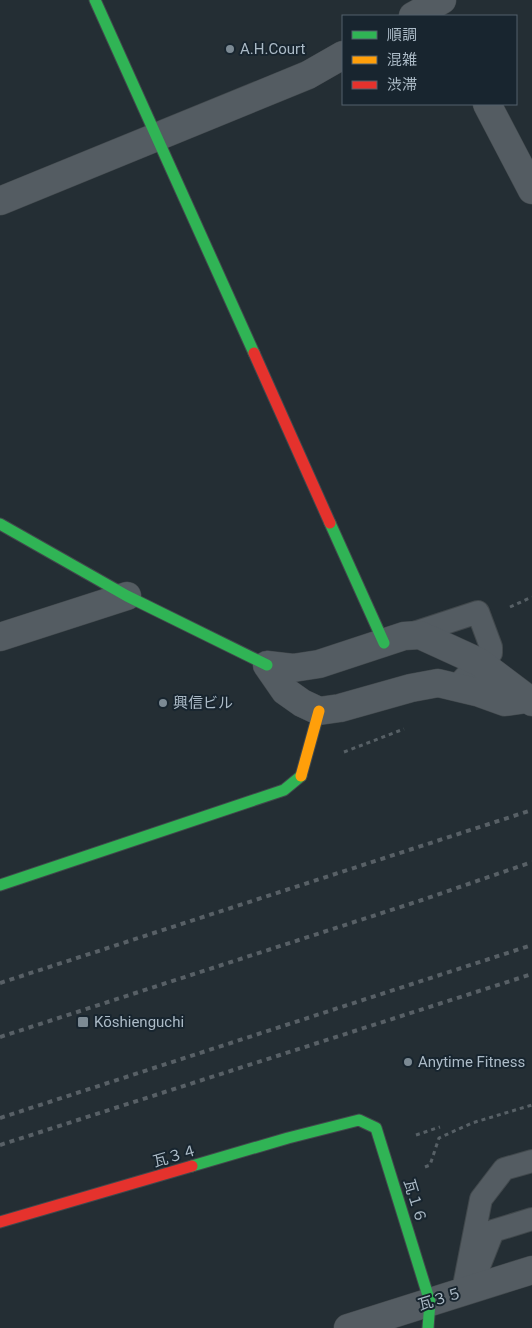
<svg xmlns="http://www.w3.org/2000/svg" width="532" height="1328" font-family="Roboto,'Noto Sans JP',sans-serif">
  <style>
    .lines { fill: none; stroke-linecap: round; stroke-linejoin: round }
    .lane-casing { stroke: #41484c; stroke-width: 24 }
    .street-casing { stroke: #41484c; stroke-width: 29 }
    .fast-casing { stroke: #41484c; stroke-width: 13 }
    .slow-casing { stroke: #41484c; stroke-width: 13 }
    .jam-casing { stroke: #41484c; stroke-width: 13 }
    .path { stroke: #576066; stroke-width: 3; stroke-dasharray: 4 4; stroke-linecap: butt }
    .lane { stroke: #545c62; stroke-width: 22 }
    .street { stroke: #545c62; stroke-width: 28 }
    .fast { stroke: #30b455; stroke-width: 11 }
    .slow { stroke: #ff9f0a; stroke-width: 11 }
    .jam { stroke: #e5322d; stroke-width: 11 }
    .rail { stroke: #586066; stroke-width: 4; stroke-dasharray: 5 5; stroke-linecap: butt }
    .poi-dot { fill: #7c8a94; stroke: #18252f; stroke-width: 2 }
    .labels { text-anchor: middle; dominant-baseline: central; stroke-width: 4; stroke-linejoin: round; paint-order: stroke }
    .poi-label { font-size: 15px; fill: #acbbc7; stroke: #18252f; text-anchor: start }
    .street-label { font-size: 15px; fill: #acbbc7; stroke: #18252f }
  </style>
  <rect width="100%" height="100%" fill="#242e34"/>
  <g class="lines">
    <g class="lane-casing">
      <path id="lane" d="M405 636 478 612 491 647V653L479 662 456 687
        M478 1269 493 1231 532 1219
        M463 1291 481 1199 504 1169 532 1161"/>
    </g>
    <g class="street-casing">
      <path id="street" d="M413 16 442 0
        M487 104 532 190
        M0 201 308 75 343 55
        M0 637 127 596
        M267 665 293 668 319 664 404 636 420 635 479 662 532 702
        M267 665 285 691 302 703 319 711 340 708 411 688 438 683 480 693 505 702 527 699
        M348 1328 532 1270"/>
    </g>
    <g class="fast-casing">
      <path id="fast" d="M95 0 254 353
        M330 523 384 643
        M0 524 127 596 267 665
        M0 885 284 790 301 776
        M192 1166 288 1138 359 1120 376 1128 430 1302 428 1328"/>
    </g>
    <g class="slow-casing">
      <path id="slow" d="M301 776 319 711"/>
    </g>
    <g class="jam-casing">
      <path id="jam" d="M254 353 330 523
        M0 1222 192 1166"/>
    </g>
    <path class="path" d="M510 607 532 597
      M344 752 404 729
      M416 1135 440 1127
      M425 1167 430 1165 439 1138 472 1123 532 1105"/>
    <use href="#lane" class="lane"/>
    <use href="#street" class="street"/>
    <use href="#fast" class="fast"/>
    <use href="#slow" class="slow"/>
    <use href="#jam" class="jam"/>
    <path class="rail" d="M0 983 532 810
      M0 1037 422 900 532 862
      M0 1118 532 945
      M0 1145 532 974"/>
  </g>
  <g class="poi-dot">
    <circle cx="230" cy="49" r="5"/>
    <circle cx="163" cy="703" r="5"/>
    <rect x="77" y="1016" width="12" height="12" rx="2.5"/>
    <circle cx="408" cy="1062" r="5"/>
  </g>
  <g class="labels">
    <g class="poi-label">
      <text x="240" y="49">A.H.Court</text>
      <text x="173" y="703">興信ビル</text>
      <text x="94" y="1022">Kōshienguchi</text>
      <text x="418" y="1062">Anytime Fitness</text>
    </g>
    <g class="street-label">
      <text transform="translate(175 1156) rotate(-16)">瓦３４</text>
      <text transform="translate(415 1201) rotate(73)">瓦１６</text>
      <text transform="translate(440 1299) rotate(-17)">瓦３５</text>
    </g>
  </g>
  <rect x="342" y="15" width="175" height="90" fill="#18252f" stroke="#53616c"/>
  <rect x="352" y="31" width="25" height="8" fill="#30b455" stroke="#53616c"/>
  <text x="387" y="40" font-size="15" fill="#acbbc7">順調</text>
  <rect x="352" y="56" width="25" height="8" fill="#ff9f0a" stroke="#53616c"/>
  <text x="387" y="65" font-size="15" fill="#acbbc7">混雑</text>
  <rect x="352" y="81" width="25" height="8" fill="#e5322d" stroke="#53616c"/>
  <text x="387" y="90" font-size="15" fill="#acbbc7">渋滞</text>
</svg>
